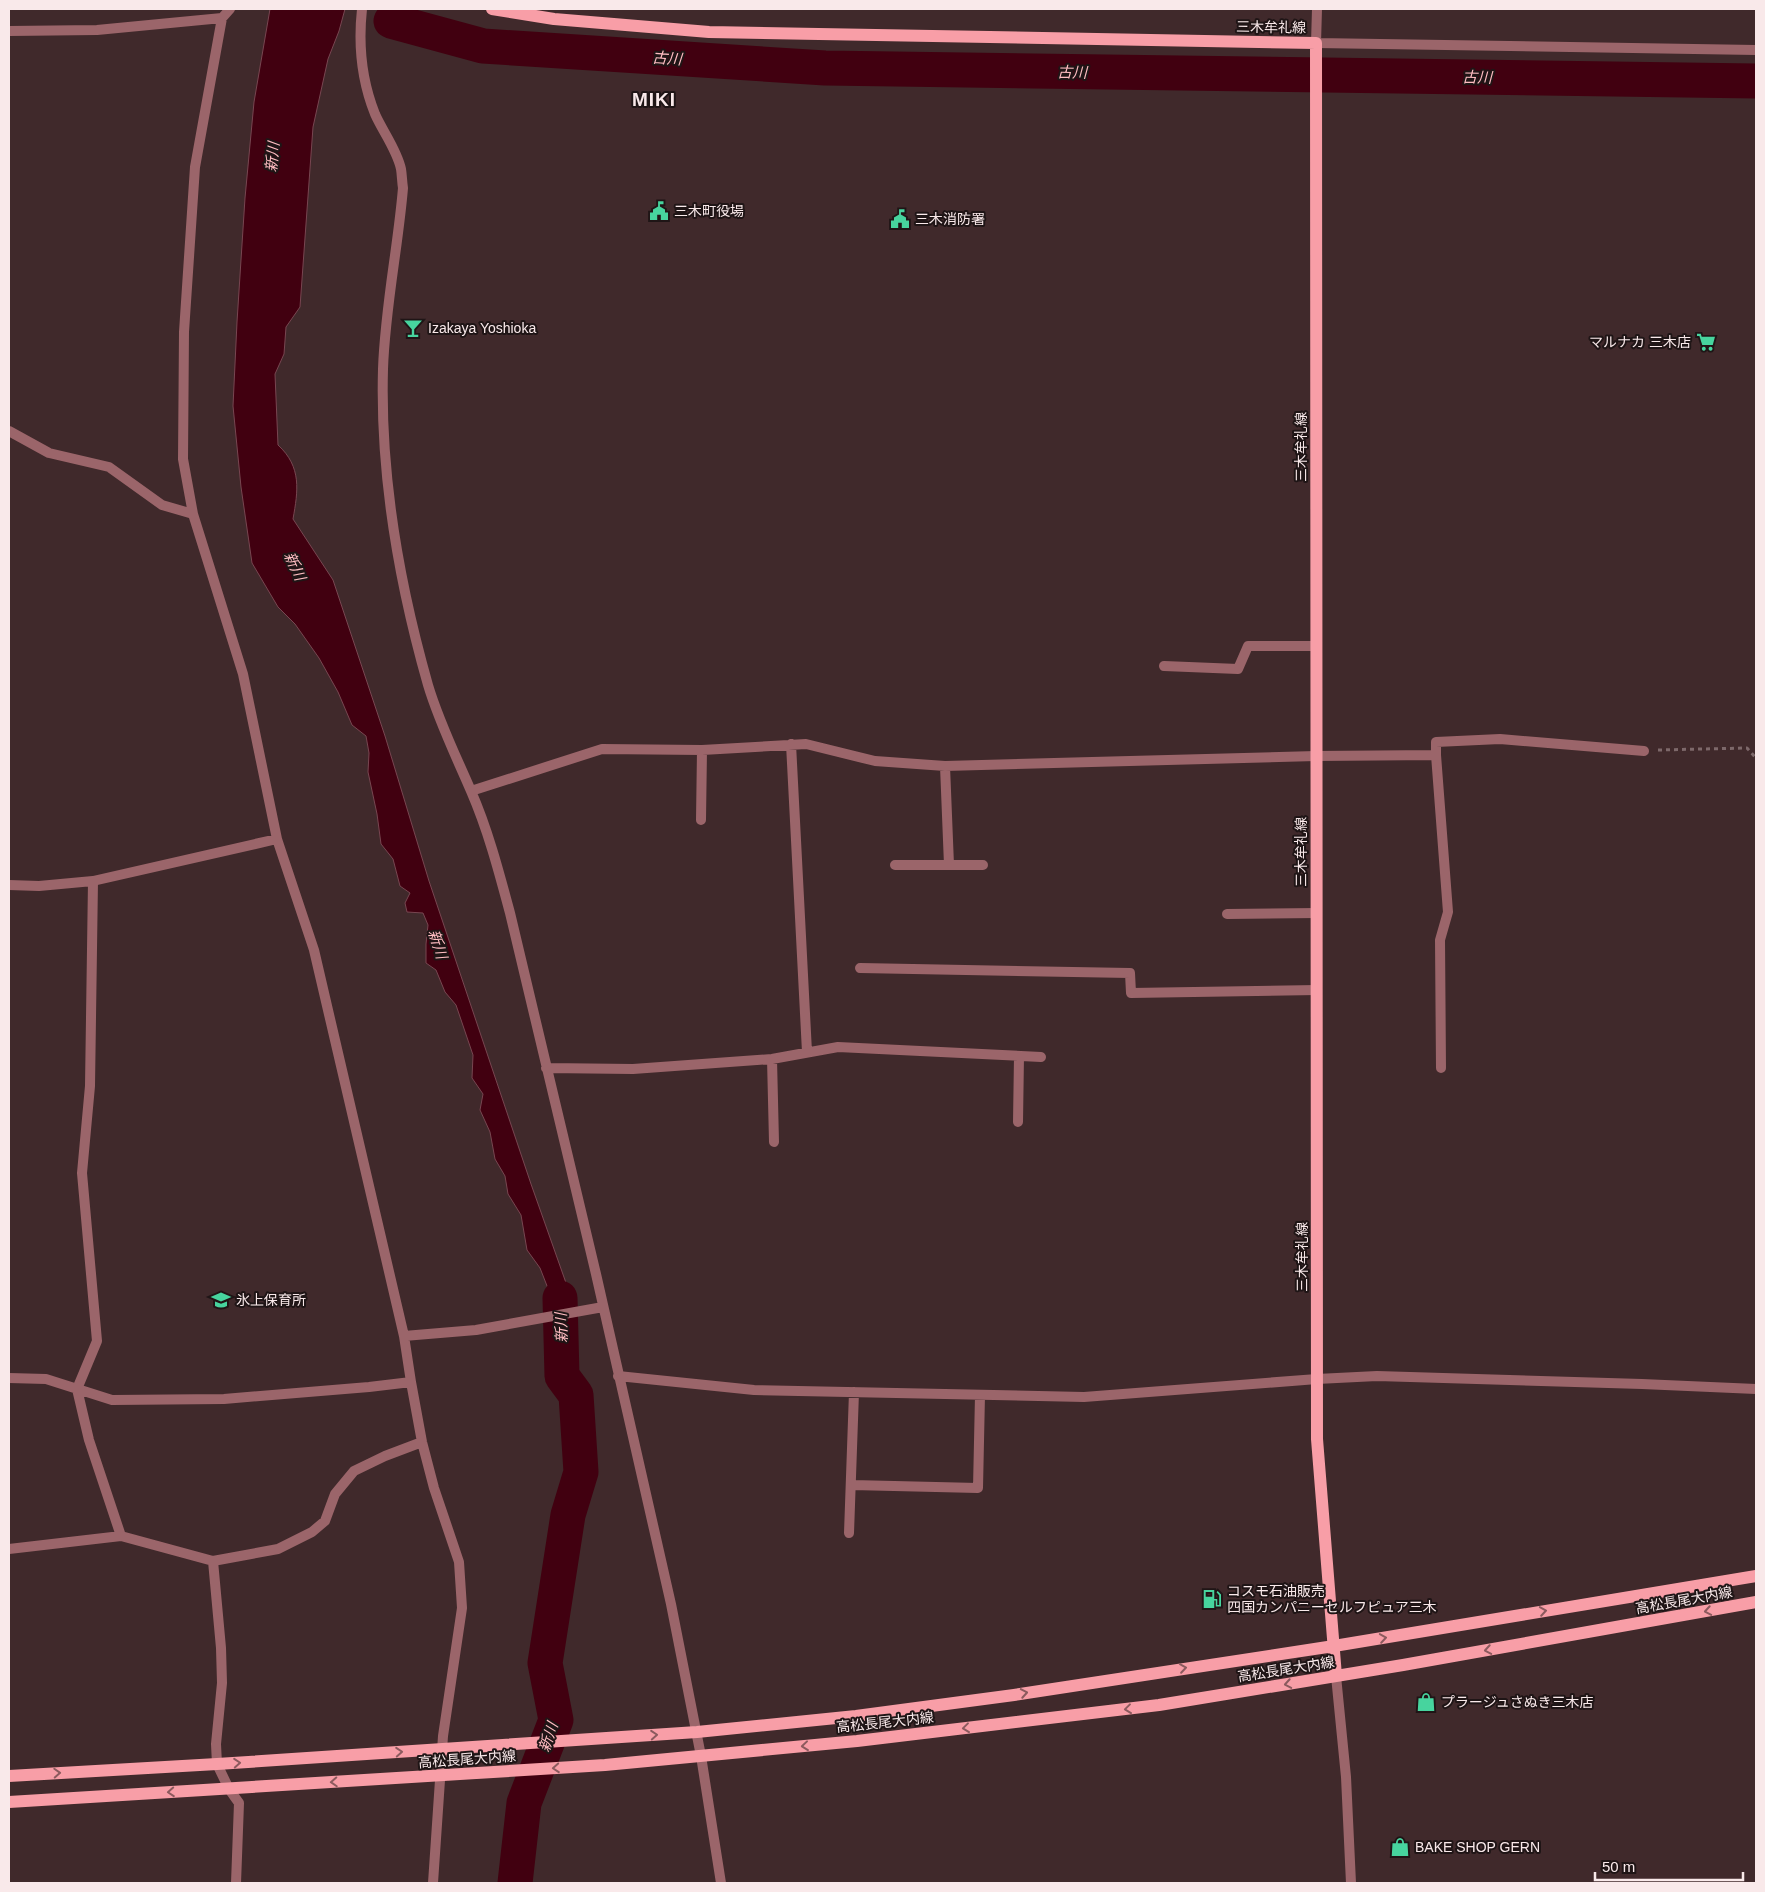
<svg xmlns="http://www.w3.org/2000/svg" width="1765" height="1892" font-family="Arial,'Noto Sans JP',sans-serif">
  <style>
    .water { fill: #410010; stroke: #784651 }
    .lines { fill: none; stroke-linecap: round; stroke-linejoin: round }
    .river { stroke: #410010; stroke-width: 35 }
    .path { stroke: #7d686a; stroke-width: 3; stroke-dasharray: 4 4; stroke-linecap: butt }
    .minor { stroke: #9b656a; stroke-width: 10 }
    .tertiary { stroke: #9b656a; stroke-width: 10 }
    .primary { stroke: #f89ea7; stroke-width: 12 }
    .oneway { stroke: #8c5a5e }
    .labels { text-anchor: middle; dominant-baseline: central; stroke-width: 4; stroke-linejoin: round; paint-order: stroke }
    .street-label { font-size: 14px; fill: #f9e9ea; stroke: #1f1516 }
    .poi-label { font-size: 14px; fill: #f9e9ea; stroke: #1f1516; text-anchor: start }
    .water-label { font-size: 15px; font-style: italic; fill: #ffbdc2; stroke: #1f1516 }
    .district-label { font-size: 19px; font-weight: bold; letter-spacing: 1px; fill: #f9e9ea; stroke: #1f1516 }
  </style>
  <rect width="100%" height="100%" fill="#40292b"/>
  <path class="water" d="M270 9H345L339 31 328 59 313 127 300 307 286 327 284 354 275 374 278 445C302 467 298 491 293 519L333 580 385 736 429 881 531 1184 571 1297 575 1344 561 1345 549 1291 540 1268 527 1250 521 1215 508 1194 505 1176 495 1159 490 1132 480 1110 483 1094 472 1078 473 1055 456 1005 445 992 436 970 426 963V944L428 925 423 913 407 912 405 903 410 893 400 886 393 859 381 844 377 814 368 772 369 753 366 736 352 725 338 692 319 658 295 624 278 607 252 563 241 487 233 406 237 322 245 198 254 102Z
    M536 1799 527 1818 521 1883H507L510 1870 505 1861 511 1840V1801Z"/>
  <g class="lines">
    <path class="river" d="M391 21 483 46 825 68 1756 81
      M515 1883 524 1803 556 1720 545 1663 568 1515 581 1472 576 1395 562 1376 560 1298"/>
    <path class="path" d="M1658 750 1747 748 1756 758"/>
    <path class="minor" d="M362 9C358 46 361 79 375 114 383 132 397 150 401 169 402 175 402 182 403 188 398 248 385 308 383 369 380 475 399 583 428 685 439 722 456 756 471 791 488 830 499 872 510 913L596 1274 671 1604 701 1756 721 1883
      M222 18 195 167 184 332 183 459 193 514 243 674 277 839 314 950 404 1336
      M9 31 97 30 222 18 230 9
      M9 431 49 453 109 467 162 505 193 514
      M1164 666 1238 669 1248 646H1316
      M791 744 807 1052
      M1436 755 1448 912 1440 940 1441 1068
      M945 766 949 865
      M471 791 602 749 702 750 806 744 875 761 945 766 1316 756 1436 755V742L1500 739 1644 751
      M701 820 702 750
      M895 865H983
      M93 881 90 1086 82 1173 97 1341 77 1389 89 1440 121 1536 213 1561 221 1648 222 1683 216 1744 217 1764 229 1789 239 1803 236 1883
      M9 885 39 886 93 881 277 839
      M1227 914 1317 913
      M860 968 1130 973 1131 993 1317 990
      M772 1059 774 1142
      M546 1068 633 1069 772 1059 838 1047 1041 1057
      M1018 1122 1019 1056
      M618 1376 754 1390 1084 1397 1317 1379 1377 1376 1642 1384 1756 1389
      M9 1378 46 1379 112 1400 224 1399 369 1387 411 1382 404 1336 476 1330 603 1307
      M411 1382 422 1442 434 1488 459 1562 462 1608 443 1736 433 1883
      M852 1485 978 1488 980 1395
      M849 1533 854 1392
      M9 1549 121 1536
      M213 1561 278 1549 312 1532 325 1521 335 1494 354 1471 385 1456 422 1442"/>
    <path class="tertiary" d="M1317 9 1316 43 1756 50
      M1336 1676 1346 1777 1351 1883"/>
    <path class="primary" d="M492 9 554 19 709 32 1316 43 1317 1439 1336 1676
      M9 1776 217 1764 697 1732 856 1716 1014 1695 1334 1646 1756 1576
      M9 1802 605 1765 857 1741 1159 1705 1403 1665 1756 1602"/>
  </g>
  <defs><path id="oneway-chevron" d="M-2-3.5L2.5 0L-2 3.5" fill="none" stroke-width="1.6" stroke-linecap="round" stroke-linejoin="round" transform="scale(1.25)"/></defs>
  <g class="oneway">
    <use href="#oneway-chevron" transform="translate(1543 1611) rotate(-9)"/>
    <use href="#oneway-chevron" transform="translate(1708 1611) rotate(170)"/>
    <use href="#oneway-chevron" transform="translate(1383 1638) rotate(-9)"/>
    <use href="#oneway-chevron" transform="translate(1488 1650) rotate(170)"/>
    <use href="#oneway-chevron" transform="translate(1183 1668) rotate(-8)"/>
    <use href="#oneway-chevron" transform="translate(1288 1684) rotate(170)"/>
    <use href="#oneway-chevron" transform="translate(1024 1693) rotate(-10)"/>
    <use href="#oneway-chevron" transform="translate(1128 1709) rotate(173)"/>
    <use href="#oneway-chevron" transform="translate(966 1728) rotate(173)"/>
    <use href="#oneway-chevron" transform="translate(654 1735) rotate(-4)"/>
    <use href="#oneway-chevron" transform="translate(805 1746) rotate(174)"/>
    <use href="#oneway-chevron" transform="translate(399 1752) rotate(-4)"/>
    <use href="#oneway-chevron" transform="translate(237 1763) rotate(-4)"/>
    <use href="#oneway-chevron" transform="translate(556 1768) rotate(176)"/>
    <use href="#oneway-chevron" transform="translate(57 1773) rotate(-3)"/>
    <use href="#oneway-chevron" transform="translate(334 1782) rotate(177)"/>
    <use href="#oneway-chevron" transform="translate(171 1792) rotate(176)"/>
  </g>
  <defs>
    <g id="civic-bare" transform="scale(1.5)"><path d="M-.6-6.5H3V-4.5H.6V-3L4-1V1h2V6H-6V1h2V-1L-.6-3ZM-1.2 2.5V6h2.4V2.5Z" fill="#47d49e" stroke="#1f1516" stroke-width="2.5" paint-order="stroke"/></g>
    <g id="bar-bare" transform="scale(1.5)"><path d="M-6-5H6L.8 .8V4.5H3.5V6h-7V4.5H-.8V.8Z" fill="#47d49e" stroke="#1f1516" stroke-width="2.5" paint-order="stroke"/></g>
    <g id="supermarket-bare" transform="scale(1.5)"><path d="M-6-5.5h2.5l.6 2H6L4.5 2H-2.5L-4.4-4H-6ZM-1.5 3.2a1.3 1.3 0 1 0 .1 0ZM3 3.2a1.3 1.3 0 1 0 .1 0Z" fill="#47d49e" stroke="#1f1516" stroke-width="2.5" paint-order="stroke"/></g>
    <g id="school-bare" transform="scale(1.5)"><path d="M0-5L7-2L0 1L-7-2ZM-4 1L0 2.5L4 1V4Q0 6-4 4Z" fill="#47d49e" stroke="#1f1516" stroke-width="2.5" paint-order="stroke"/></g>
    <g id="fuel-bare" transform="scale(1.5)"><path d="M-5.5-6h7V0h2V4h1.3V-2.5L3-4.5l.8-.8L6-3V5H2.5V1h-1V6h-7ZM-4.2-4.7v3.2H.2V-4.7Z" fill="#47d49e" stroke="#1f1516" stroke-width="2.5" paint-order="stroke"/></g>
    <g id="shop-bare" transform="scale(1.5)"><path d="M-5-2.5h2.3a2.7 3.5 0 0 1 5.4 0H5L5.5 6h-11ZM-1.5-2.5h3a1.5 2.3 0 0 0-3 0Z" fill="#47d49e" stroke="#1f1516" stroke-width="2.5" paint-order="stroke"/></g>
  </defs>
  <g fill-rule="evenodd">
    <use href="#civic-bare" x="659" y="211"/>
    <use href="#civic-bare" x="900" y="219"/>
    <use href="#bar-bare" x="413" y="328"/>
    <use href="#supermarket-bare" x="1706" y="342"/>
    <use href="#school-bare" x="221" y="1300"/>
    <use href="#fuel-bare" x="1212" y="1599"/>
    <use href="#shop-bare" x="1426" y="1702"/>
    <use href="#shop-bare" x="1400" y="1847"/>
  </g>
  <g class="labels">
    <g class="street-label">
      <text transform="translate(1271 27) rotate(1)">三木牟礼線</text>
      <text transform="translate(1301 447) rotate(-90)">三木牟礼線</text>
      <text transform="translate(1301 852) rotate(-90)">三木牟礼線</text>
      <text transform="translate(1302 1257) rotate(-90)">三木牟礼線</text>
      <text transform="translate(1684 1600) rotate(-10)">高松長尾大内線</text>
      <text transform="translate(1286 1669) rotate(-9)">高松長尾大内線</text>
      <text transform="translate(885 1722) rotate(-6)">高松長尾大内線</text>
      <text transform="translate(467 1759) rotate(-4)">高松長尾大内線</text>
    </g>
    <g class="poi-label">
      <text x="674" y="211">三木町役場</text>
      <text x="915" y="219">三木消防署</text>
      <text x="428" y="328">Izakaya Yoshioka</text>
      <text x="1691" y="342" text-anchor="end">マルナカ 三木店</text>
      <text x="236" y="1300">氷上保育所</text>
      <text x="1227" y="1591">コスモ石油販売<tspan x="1227" dy="16">四国カンパニーセルフピュア三木</tspan></text>
      <text x="1441" y="1702">プラージュさぬき三木店</text>
      <text x="1415" y="1847">BAKE SHOP GERN</text>
    </g>
    <g class="water-label">
      <text transform="translate(667 58) rotate(4)">古川</text>
      <text transform="translate(1072 72) rotate(1)">古川</text>
      <text transform="translate(1477 77) rotate(1)">古川</text>
      <text transform="translate(272 157) rotate(-84)">新川</text>
      <text transform="translate(295 566) rotate(65)">新川</text>
      <text transform="translate(438 944) rotate(72)">新川</text>
      <text transform="translate(561 1328) rotate(-92)">新川</text>
      <text transform="translate(548 1737) rotate(-72)">新川</text>
    </g>
    <g class="district-label">
      <text x="654" y="99">MIKI</text>
    </g>
  </g>
  <rect width="1765" height="1892" fill="none" stroke="#f9e9ea" stroke-width="20"/>
  <path d="M1595 1872v8h148v-8" fill="none" stroke="#f9e9ea" stroke-width="2.5"/>
  <text x="1602" y="1872" font-size="15" fill="#f9e9ea" stroke="#1f1516" stroke-width="4" paint-order="stroke">50 m</text>
</svg>
